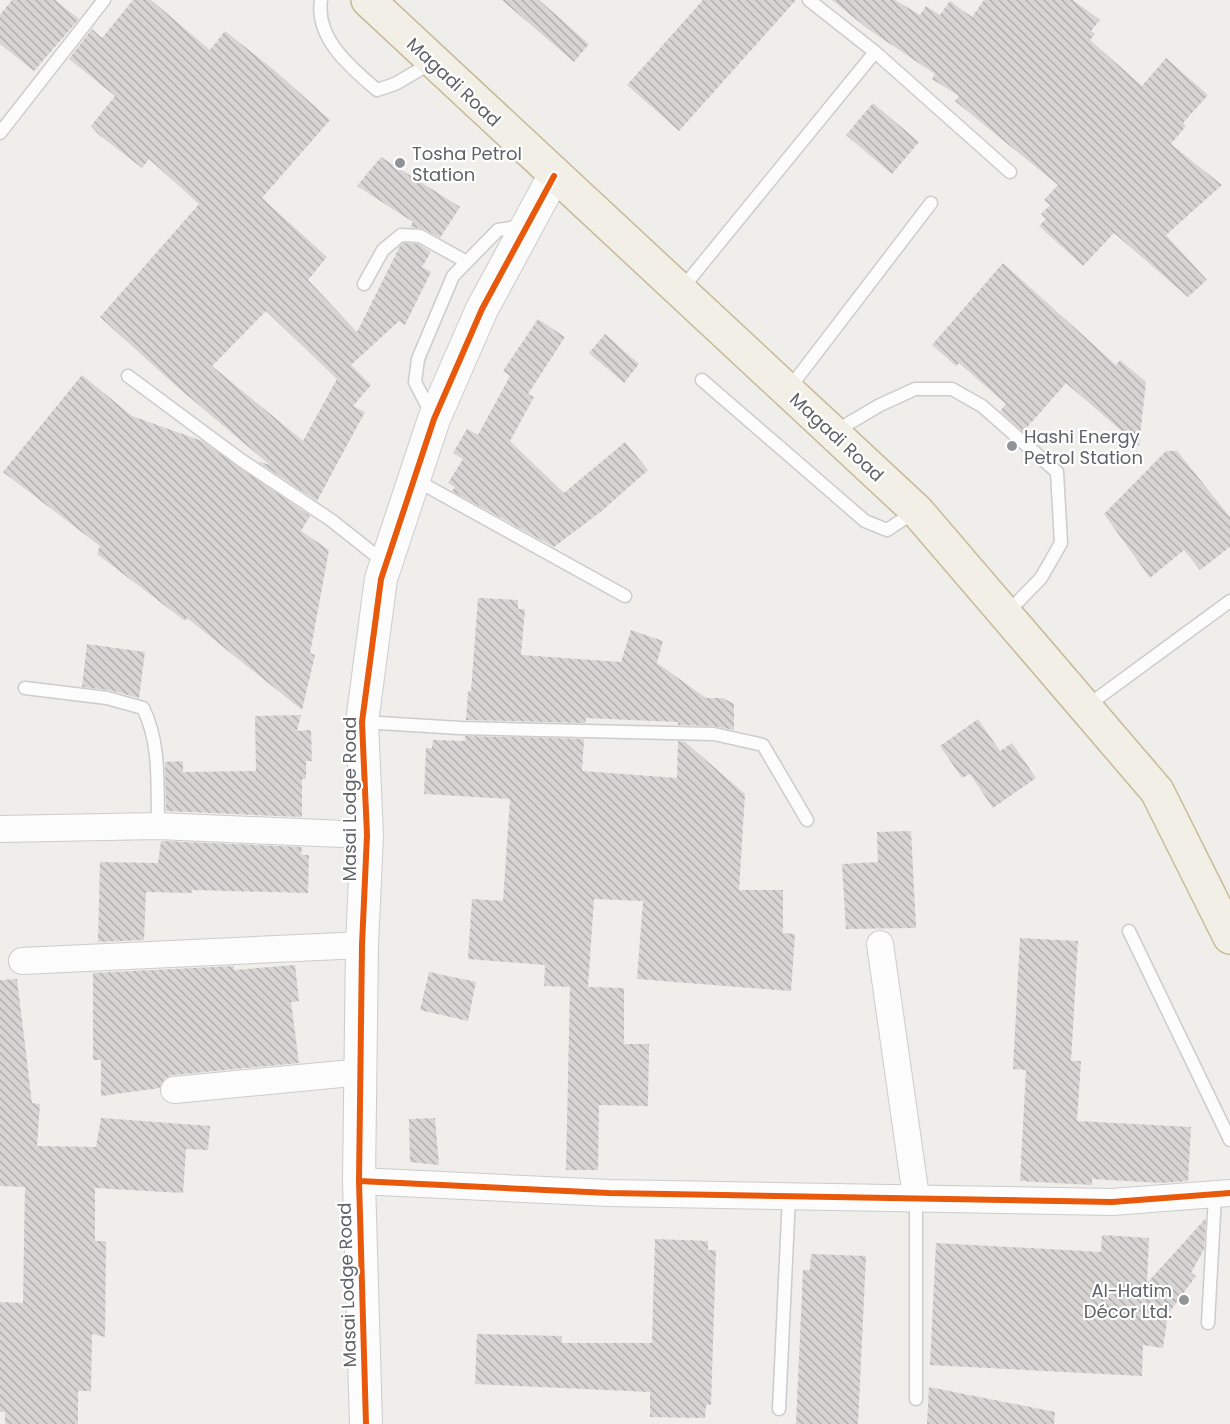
<svg xmlns="http://www.w3.org/2000/svg" width="1230" height="1424" font-family="Poppins,sans-serif">
  <style>
    .building { fill: url(#building-back-hatch); fill-rule: evenodd }
    .lines { fill: none; stroke-linecap: round; stroke-linejoin: round }
    .service-casing { stroke: #cbcccc; stroke-width: 15 }
    .minor-casing { stroke: #cbcccc; stroke-width: 28 }
    .tertiary-casing { stroke: #cbcccc; stroke-width: 34 }
    .trunk-casing { stroke: #c8b996; stroke-width: 36 }
    .service { stroke: #fdfcfc; stroke-width: 12 }
    .minor { stroke: #fdfcfc; stroke-width: 26 }
    .tertiary { stroke: #fdfcfc; stroke-width: 32 }
    .trunk { stroke: #f2f0e6; stroke-width: 33 }
    .cycleway-casing { stroke: #fff; stroke-width: 10 }
    .cycleway { stroke: #e8590c; stroke-width: 6 }
    .poi-dot { fill: #919496; stroke: #fff; stroke-width: 2 }
    .labels { text-anchor: middle; dominant-baseline: central; stroke-width: 4.5; stroke-linejoin: round; paint-order: stroke }
    .street-label { font-size: 18px; fill: #5f6368; stroke: #fff }
    .poi-label { font-size: 18px; fill: #5f6368; stroke: #fff; text-anchor: start }
  </style>
  <defs>
    <pattern id="building-back-hatch" width="6" height="6" patternUnits="userSpaceOnUse" patternTransform="scale(1.5)"><rect width="6" height="6" fill="#d6d5d3"/><path d="M-1 5l2 2M0 0l6 6M5-1l2 2" fill="none" stroke="#b1b0af"/></pattern>
  </defs>
  <rect width="100%" height="100%" fill="#efeeea"/>
  <path class="building" d="M12 0H55L79 19 34 71 0 44V15Z
    M133 0H151L210 50 225 31 274 70 330 120 262 198 327 257 308 280 357 332 400 246 404 243 418 244 431 252 422 267 431 272 405 325 399 321 351 365 371 385 353 406 365 412 317 501 257 461 270 465 175 385 100 317 199 204 149 159 142 168 98 134 91 126 115 96 69 59 92 29 102 38ZM266 311 337 379 303 441 212 366Z
    M502 0H539L589 44 574 62Z
    M703 0H796L679 131 627 85Z
    M832 0H895L920 15 926 6 940 15 950 1 972 17 984 0H1073L1100 20 1091 31 1095 34 1090 40 1142 86 1166 58 1208 95 1183 123 1186 126 1171 144 1222 185 1166 235 1207 280 1188 297 1114 233 1083 266 1039 226 1046 219 1041 214 1050 205 1044 200 1058 185 955 101 959 96 932 79 935 74 868 29Z
    M873 103 919 142 892 174 846 135Z
    M381 157 460 207 440 238 424 229 410 227 413 222 357 186Z
    M1003 263 1116 365 1120 360 1146 382 1139 446 1066 383 1023 432 1000 411 1006 404 959 363 956 366 932 345Z
    M538 319 565 337 528 394 534 397 510 441 564 493 625 442 648 470 603 510 554 547 452 491 455 487 448 483 463 459 453 453 467 429 478 435 510 376 503 371Z
    M605 334 639 364 624 383 589 353Z
    M82 375 132 416 202 441 310 516 301 531 329 550 310 653 315 655 302 710 187 618 185 621 97 554 100 546 3 472Z
    M1166 451H1177L1230 517V547L1200 570 1184 550 1150 578 1104 514Z
    M478 598 518 600V609H525L521 655 621 662 631 630 663 641 657 663 706 698H723L734 704V730L714 726 678 725V722L586 718 585 723 466 720 468 691H471Z
    M87 644 145 652 139 698 109 690 82 687Z
    M301 715 297 731 311 730 312 761H306V779H302V817L166 811 165 762 183 761V772L256 771 255 716Z
    M978 719 1000 751 1012 743 1036 778 993 808 970 774 962 778 940 746Z
    M465 736 584 739 582 771 677 778 678 741 685 742 745 794 739 890H783V933L795 934 791 991 637 979 643 901 594 899 588 987 624 988V1044H649L648 1106 599 1105 598 1170H566L570 987 544 986 545 965 468 959 472 899 503 901 510 799 424 794 426 748H432L433 740 465 741Z
    M911 831 916 928 846 929 842 864 878 862 877 832Z
    M161 841 302 847 301 855H309L308 893 192 890V893L146 892 144 940 98 942 100 862 158 863Z
    M1020 938 1078 941 1071 1061H1081L1077 1121 1191 1127 1188 1181 1162 1183 1092 1179V1185L1020 1181 1026 1070 1013 1069Z
    M295 965 299 1001 291 1002 299 1063 173 1075 165 1078 160 1088 101 1096V1060H93V973L234 966V970Z
    M429 972 476 982 468 1021 420 1010Z
    M17 979 32 1103 40 1104 37 1146 96 1147 101 1118 210 1126 208 1150 186 1149 183 1193 95 1188V1241H106L105 1337 92 1334 91 1391H78V1424H5V1412H0V1302L23 1303 25 1187 0 1186V980Z
    M435 1118 439 1165 410 1162 409 1119Z
    M1206 1218 1204 1249 1191 1273 1196 1276 1168 1314 1163 1348 1143 1345 1142 1376 930 1365 936 1243 1101 1252 1102 1235 1149 1238 1147 1283Z
    M655 1239 708 1241V1250H716L711 1405H706L705 1418 650 1417V1392L475 1384 477 1334 562 1336V1343H652Z
    M811 1254 866 1256 858 1424H796L803 1270H810Z
    M929 1387 1055 1412 1054 1424H927Z"/>
  <g class="lines">
    <g class="service-casing">
      <path id="service" d="M321 0C315 38 350 67 377 90L395 84 431 63
        M809 0 875 52 1010 172
        M0 133 104 0
        M364 284 383 250 401 235 420 236 465 261
        M680 291 875 52
        M128 376 241 460 331 520 384 562
        M702 380 865 521 887 530 916 511
        M788 390 931 203
        M432 415 415 382 418 359 453 276 498 230 523 226
        M834 432 880 405 915 389H952L982 406 1057 472 1061 543 1041 578 1007 613
        M414 479 625 596
        M25 688 107 698 143 708C161 744 157 786 158 826
        M1087 706 1230 601
        M363 722 460 728 714 734 763 745 807 820
        M1129 931 1230 1140
        M916 1197V1399
        M1208 1323 1215 1196
        M779 1409 789 1196"/>
    </g>
    <g class="minor-casing">
      <path id="minor" d="M0 829 158 826 367 835
        M880 944 916 1197
        M22 961 362 945
        M174 1090 362 1072
        M359 1181 609 1193 1112 1202 1230 1193"/>
    </g>
    <g class="tertiary-casing">
      <path id="tertiary" d="M366 1424 359 1181 362 945 367 835 362 722 381 579 434 419 482 309 554 176"/>
    </g>
    <g class="trunk-casing">
      <path id="trunk" d="M368 0 917 511 1157 791 1230 937"/>
    </g>
    <use href="#service" class="service"/>
    <use href="#minor" class="minor"/>
    <use href="#tertiary" class="tertiary"/>
    <use href="#trunk" class="trunk"/>
    <g class="cycleway-casing">
      <path id="cycleway" d="M359 1181 609 1193 1112 1202 1230 1193
        M366 1424 359 1181 362 945 367 835 362 722 381 579 434 419 482 309 554 176"/>
    </g>
    <use href="#cycleway" class="cycleway"/>
  </g>
  <g class="poi-dot">
    <circle cx="400" cy="163" r="6"/>
    <circle cx="1012" cy="446" r="6"/>
    <circle cx="1184" cy="1300" r="6"/>
  </g>
  <g class="labels">
    <g class="street-label">
      <text transform="translate(454 82) rotate(43)">Magadi Road</text>
      <text transform="translate(837 437) rotate(43)">Magadi Road</text>
      <text transform="translate(349 799) rotate(-90)">Masai Lodge Road</text>
      <text transform="translate(347 1285) rotate(-92)">Masai Lodge Road</text>
    </g>
    <g class="poi-label">
      <text x="412" y="153">Tosha Petrol<tspan x="412" dy="21">Station</tspan></text>
      <text x="1024" y="436">Hashi Energy<tspan x="1024" dy="21">Petrol Station</tspan></text>
      <text x="1172" y="1290" text-anchor="end">Al-Hatim<tspan x="1172" dy="21">Décor Ltd.</tspan></text>
    </g>
  </g>
</svg>
